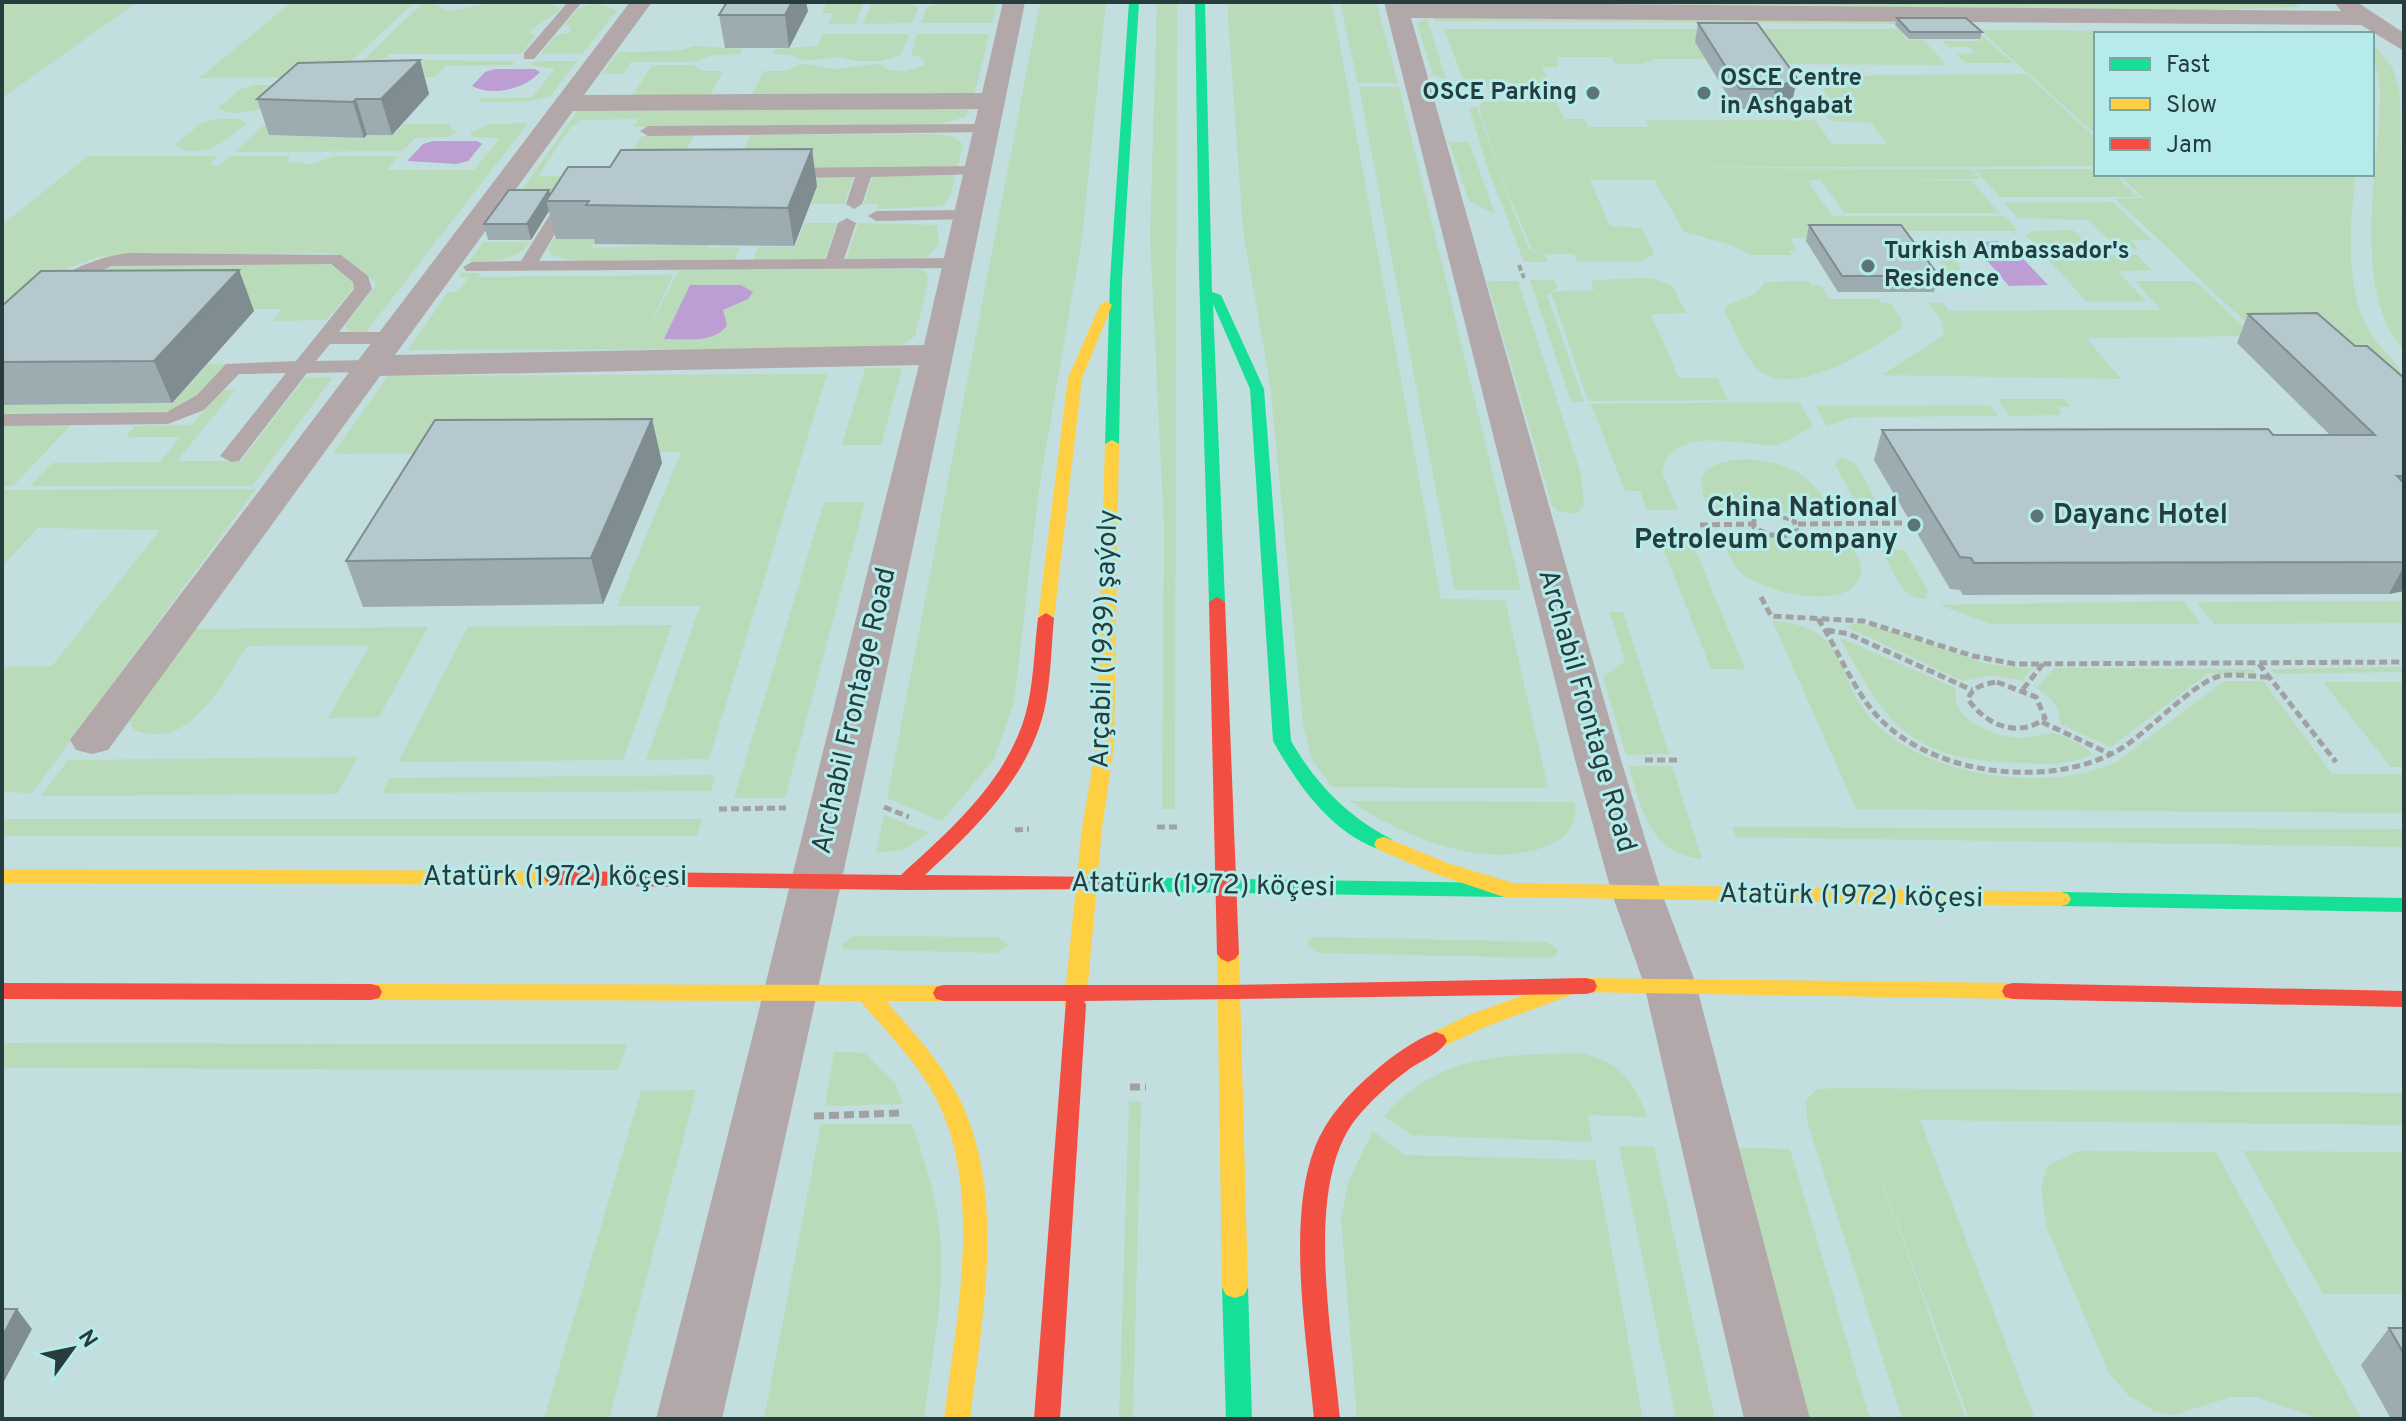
<svg xmlns="http://www.w3.org/2000/svg" width="2406" height="1421" font-family="Overpass,sans-serif">
  <style>
    .green { fill: #b9dbba }
    .water { fill: #bc9ed5 }
    .lines { fill: none; stroke-linecap: round; stroke-linejoin: round }
    .path-far2 { stroke: #a1a1a2; stroke-width: 4; stroke-dasharray: 6 3; stroke-linecap: butt }
    .path-far1 { stroke: #a1a1a2; stroke-width: 5; stroke-dasharray: 8 4; stroke-linecap: butt }
    .path { stroke: #a1a1a2; stroke-width: 7; stroke-dasharray: 10 5; stroke-linecap: butt }
    .lane { fill: #b3a8a9; fill-rule: evenodd }
    .street { fill: #b3a8a9; fill-rule: evenodd }
    .fast { fill: #16e098; fill-rule: evenodd }
    .slow { fill: #ffcf43; fill-rule: evenodd }
    .jam { fill: #f24e42; fill-rule: evenodd }
    .wall { fill: #9cacb0 }
    .shaded-wall { fill: #7f8c90 }
    .building { fill: #b5c8cd; stroke: #7f8c90; stroke-width: 2 }
    .poi-dot { fill: #5d7575; stroke: #b5ebea; stroke-width: 3 }
    .labels { text-anchor: middle; dominant-baseline: central; stroke-width: 6; stroke-linejoin: round; paint-order: stroke }
    .far-poi-label { font-size: 24px; font-weight: bold; fill: #273d3d; stroke: #b5ebea; text-anchor: start }
    .poi-label { font-size: 28px; font-weight: bold; fill: #273d3d; stroke: #b5ebea; text-anchor: end }
    .street-label { font-size: 28px; fill: #273d3d; stroke: #b5ebea }
  </style>
  <rect width="100%" height="100%" fill="#c2dede"/>
  <path class="green" d="M2 2H137L2 98Z
    M292 2H414L335 77 199 78Z
    M827 2H864L855 24H828L833 13H822Z
    M872 2H905L919 7 912 23 863 24Z
    M945 2H997L992 23H921L927 7Z
    M1040 2H1106L1082 239 1039 488 1014 702 994 759 942 821 887 798Z
    M1157 2H1177L1175 809H1162L1164 527 1150 238Z
    M1227 2H1332L1441 599 1505 600 1548 788 1332 787 1312 760 1303 724 1270 384 1243 231Z
    M1340 2H1376L1398 83H1358Z
    M1428 2H2292L2300 7 2203 10Z
    M423 3H433L448 11 492 3H549L560 8C547 23 539 22 529 32L535 36 521 54H389L383 60 515 61 511 65 446 66 435 77H345Z
    M596 3 617 10 583 53 541 54 555 36 570 32V26L565 24 579 8Z
    M1433 17 1904 20 1908 24 1435 21Z
    M1427 18 1446 79 1433 75 1417 23Z
    M1444 29H1913L1917 34H1902L1907 40H1923L1947 65 1771 64 1754 41H1695L1699 49H1730L1722 59H1656L1642 64H1616L1612 57H1556L1559 67H1542L1551 88H1511L1508 81H1492L1493 88 1464 81Z
    M1976 30 2013 63H1966L1956 54 1975 53 1969 47H1949L1942 41H1981L1972 32Z
    M1980 30 2330 32 2332 34H2096V135Z
    M823 34H909L901 55 881 61H855L840 57 804 61 793 55 773 54 776 49 817 46Z
    M917 34H989L974 95 751 96 764 71H784L802 64 835 69 880 64 888 70 905 71 925 65 924 58 911 55Z
    M2372 43 2392 67 2400 93 2404 351C2349 287 2380 169 2380 91 2380 74 2372 60 2372 43Z
    M695 46 743 49 740 54 712 55 694 62H631L623 74H603L618 52 678 51Z
    M535 61H577L550 96 532 101 479 102 482 98H531L555 69 531 65Z
    M652 65H692L703 71H723L709 97H632Z
    M2026 74 2096 138V166L1565 168 1972 169 1981 179 1889 180 1972 181 1999 213H1844L1821 180 1808 181 1832 216H2005L2018 231H1843L1846 238H1790L1796 251H1789L1792 255H1750L1732 245 1684 232 1654 180H1590L1610 226 1642 228 1654 254 1640 261 1577 262 1574 254H1545L1548 262H1524L1488 169 1469 107H1477L1497 168 1529 249 1540 254 1532 249 1498 169 1479 107 1482 102 1556 100 1564 119H1584L1588 127H1648L1646 120H1815L1832 144H1887L1871 123 1831 121 1820 108 1838 107 1812 76Z
    M311 82 308 97 268 135 365 139 369 135H393L404 124H451L449 127 458 132 447 137 415 138 403 151 235 152Z
    M256 85H278L264 108C249 112 231 117 218 108L241 89Z
    M1359 87H1399L1521 590H1455Z
    M971 106 965 117 937 125 634 127 638 119 581 120 571 127 538 176H572L554 204H512L579 109Z
    M217 119H239L247 123C229 139 200 163 175 145L201 123Z
    M528 123 366 332 348 331 346 324 375 287V282L343 256 326 253 98 257 68 268 2 325V225L88 156H218L209 165 219 166 230 156H289V162L312 164 334 156H398L387 170H474L500 138 473 137 470 132 492 124Z
    M937 134 954 137 963 144 957 168 734 170 751 135Z
    M694 135 675 170H621L642 136Z
    M1449 142H1469L1495 214 1469 201Z
    M1974 169H2096V174H2115L2138 197H2000Z
    M2118 174H2356C2350 224 2344 283 2368 329 2377 347 2400 362 2404 380L2260 336 2116 199 2144 198Z
    M955 175 950 197 942 206 877 209 878 204H864L873 176Z
    M741 176H854L844 204H811L818 185 736 186Z
    M593 177 627 187 591 248 708 244 707 248 740 247 735 260 574 261 551 255 548 248Z
    M2112 202 2152 240H2131L2139 249 2109 250 2104 245 2113 244 2089 220 2018 218 2004 203Z
    M804 223H837L825 259 753 260 758 247H795Z
    M858 223 937 225 939 245 926 257 846 259Z
    M2073 230 2087 245H2099L2103 250H2040L2026 235 2035 231Z
    M483 242H530C518 261 489 262 469 262Z
    M1927 249 1959 263 1961 278 1952 282 1941 279 1943 270 1940 263 1919 252Z
    M2137 255 2152 270 2117 271 2146 301 2087 302 2045 256Z
    M326 262 354 281V287L327 320 273 321 282 309 40 310 103 264Z
    M918 269 926 273 928 282 915 336 897 349 408 350 448 292H458L468 278 458 277 461 273H480L478 277 673 275 642 342 679 270Z
    M1651 278 1672 285 1686 313 1651 314 1679 378H1718L1728 400 1588 401 1551 292 1594 290 1591 280Z
    M1530 280H1554L1557 288 1547 295 1584 402H1571Z
    M1487 281H1518L1581 474 1584 505 1576 514 1557 511 1552 505Z
    M1809 281 1811 285H1820L1829 299H1878L1882 303H1890L1901 319 1902 328C1872 349 1795 399 1760 371 1745 359 1735 329 1725 312L1726 306 1756 293 1765 282Z
    M2135 281H2195L2253 336 2086 338 2121 379 1882 375 1944 335 1941 320 1928 303H1943L1949 311 2161 310Z
    M208 364H228L196 400 169 411 2 413V405L172 404Z
    M865 368H902L881 445H842Z
    M827 374 709 759 646 760 700 606H617L681 452 333 454 388 376Z
    M333 377 252 486H30L52 463 160 462 180 437H126L135 426 192 425 222 390H235L177 461H241L305 378Z
    M1998 399H2064L2070 407H2059L2061 415 2010 416Z
    M1799 402 1813 426C1802 432 1785 444 1773 445 1742 446 1672 423 1662 472L1678 510H1647L1640 491H1625L1591 404Z
    M1990 405 1998 416 1854 417 1827 426 1816 406Z
    M73 423 13 486H2V424Z
    M1841 457 1856 464 1876 500H1854L1835 464Z
    M1744 459C1792 463 1810 473 1834 515H1793L1767 509 1749 516H1712C1693 476 1698 464 1744 459Z
    M256 489 32 793 2 792V667L52 666 160 530 38 528 2 566V490Z
    M824 502H865L785 798H734Z
    M1843 532C1849 543 1862 559 1861 571 1856 616 1761 592 1740 572 1730 562 1726 546 1720 533H1757L1783 540 1802 533Z
    M1689 535 1745 669H1711L1658 536Z
    M1882 550H1904L1928 591 1925 599C1901 600 1892 568 1882 550Z
    M2184 601 2201 624H1992L1939 605Z
    M2404 601V623L2214 624 2197 602Z
    M1610 612H1623L1669 754 1626 755 1603 677 1625 661Z
    M1772 620C1854 628 1831 678 1876 724 1930 778 2051 794 2118 761L2224 681H2263L2332 774H2404V813L1856 809Z
    M1856 623 1885 629 1987 664 2031 669 2022 681 1993 675 1963 681 1847 627Z
    M672 625 623 760 398 762 468 627Z
    M428 627 379 717 328 718 370 645 247 646C221 684 191 752 134 730L130 723 133 713 193 629Z
    M1840 638 1956 688C1949 721 1997 738 2023 738 2033 738 2045 732 2053 733 2065 735 2085 746 2092 754 2071 766 2042 764 2019 763 1911 760 1888 727 1840 638Z
    M2404 667V672L2275 674 2271 669Z
    M2055 668 2253 669 2257 674 2208 673 2111 747 2060 724C2061 707 2050 696 2036 688Z
    M2323 682H2404V767H2391Z
    M358 757 337 794 41 796 68 760Z
    M1629 766H1672L1702 859C1648 852 1641 808 1629 766Z
    M715 775 711 791 382 793 390 778Z
    M1350 801 1575 802C1577 822 1572 832 1555 842 1492 875 1403 837 1350 801Z
    M884 815 929 833 903 850 876 853Z
    M2 819H702L697 836H2Z
    M1732 827 2404 829V847L1736 837Z
    M854 936 998 937 1008 945 996 953 843 949 842 944Z
    M1317 937 1546 942 1558 950 1556 956 1548 958 1318 953 1307 945 1309 939Z
    M2 1043 627 1044 618 1070 2 1068Z
    M834 1052 865 1053 896 1085 903 1104 825 1106Z
    M1580 1053C1619 1062 1634 1080 1647 1117L1588 1115 1592 1142 1412 1135 1384 1116C1440 1053 1502 1055 1580 1053Z
    M1840 1088 2404 1093V1125L1920 1120 2035 1419H1969L1860 1120 1966 1419H1902L1807 1121 1806 1100 1817 1089Z
    M696 1090 609 1419H544L641 1091Z
    M1129 1101H1141L1133 1419H1119Z
    M821 1124H912C924 1160 936 1195 940 1233 946 1291 931 1361 924 1419H764Z
    M1373 1131 1404 1155 1595 1160 1643 1419H1357L1341 1218 1349 1180Z
    M1619 1146 1654 1147 1715 1419H1676Z
    M1734 1148 1790 1149 1870 1419H1806Z
    M2078 1151 2216 1152 2361 1419H2321L2256 1397H2231L2174 1415 2154 1411 2129 1396 2109 1373 2047 1229 2041 1189 2047 1166Z
    M2243 1151 2404 1152V1294H2323Z"/>
  <path class="water" d="M495 69H535L540 72C525 89 492 97 472 86L485 72Z
    M433 141H477L482 144 468 161 457 164 407 161 423 144Z
    M1998 241 2005 249H2014L2048 285 2009 286 1977 249H1986L1980 242Z
    M690 285H741L753 292 748 299 723 310 727 325C715 344 684 339 664 339Z"/>
  <g class="lines">
    <path class="path-far2" d="M1519 265 1524 278
      M1754 522V517L1769 512 1796 522"/>
    <path class="path-far1" d="M1754 520V527C1768 536 1781 539 1797 532L1794 520
      M1798 524 1906 523
      M1700 525 1753 524
      M1761 597 1771 616 1863 621 1973 656 2015 664 2404 662
      M1818 619C1840 652 1854 694 1883 722 1939 776 2050 788 2117 751 2146 735 2193 682 2220 676 2236 673 2253 677 2269 677
      M1827 630 1849 634 1972 690
      M2259 664 2336 762
      M1997 682 2036 697 2045 718C2019 739 1985 725 1968 699 1973 686 1984 684 1997 682Z
      M2023 689 2043 664
      M2042 722 2112 755
      M1645 760H1680
      M884 807 909 817
      M719 809 786 808
      M1157 827H1177
      M1015 830 1029 829"/>
    <path class="path" d="M1130 1087H1146
      M814 1116 900 1113"/>
    <path class="lane" d="M568 2H582L534 59H524V53Z
      M985 124 993 129 990 132 648 136 640 131 648 126Z
      M976 166 984 171 982 174 871 177 862 204 854 209 846 204 855 177 780 178 772 173 780 168Z
      M570 190 578 195 539 261 826 259 838 223 847 218 856 223 844 259 957 258 966 263 957 268 466 271 463 267 472 262 521 261 562 195Z
      M967 210 975 215 973 219 876 221 868 216 876 211Z
      M129 253 341 255 368 276 372 289 339 332H388L398 338 388 344H330L316 361 369 360 379 366 369 372 307 373 239 461 231 462 220 456 286 373 239 374 204 410 168 424 2 426V414L167 412 197 395 226 364 296 361 354 289 353 282 331 264 111 266 66 288 9 339 2 341V325C41 288 74 260 129 253Z"/>
    <path class="street" d="M630 2H652L584 95 982 93 1003 2H1025C930 476 829 948 722 1419H656C746 1068 831 716 919 365L380 376 108 750 92 754 76 750 70 740ZM978 109 924 345 395 355 573 111Z
      M1384 2 2341 11 2334 2H2357L2404 33V51L2361 25 1411 18 1621 760 1662 894 1696 984 1810 1419H1744L1644 984 1612 894 1575 760Z"/>
    <path class="fast" d="M1129 2H1139L1122 280 1119 444 1112 448 1105 444 1110 280Z
      M1195 2H1205L1212 292 1221 295 1264 389 1291 741C1316 784 1347 816 1391 839L1394 844 1391 849 1384 851C1333 836 1297 784 1273 741L1250 389 1213 304 1225 602 1217 607 1209 602 1199 273Z
      M1109 877 1504 883 1511 885 1514 890 1511 895 1504 897 1109 891 1102 889 1099 884 1102 879Z
      M2061 892 2404 898V912L2061 906 2054 904 2051 899 2054 894Z
      M1235 1276 1244 1279 1248 1287 1252 1419H1226L1222 1287 1226 1279Z"/>
    <path class="slow" d="M1106 301 1112 305 1082 378 1054 618 1046 623 1038 618 1068 378 1100 305Z
      M1112 440 1119 444 1114 746 1102 828 1086 1005 1083 1011 1075 1013 1067 1011 1064 1005 1082 828 1096 746 1105 444Z
      M1384 837 1450 864 1513 883 2061 892 2068 894 2071 899 2068 904 2061 906 1504 897 1436 874 1377 849 1374 844 1377 839Z
      M2 869 554 871 561 873 564 878 561 883 554 885 2 883Z
      M1228 946 1235 949 1239 954 1248 1287 1244 1295 1235 1298 1226 1295 1222 1287 1217 954 1221 949Z
      M1572 978 2013 983 2021 985 2024 991 2021 997 2013 999 1579 992 1485 1027 1436 1050 1428 1047 1425 1041 1428 1035 1469 1015Z
      M371 984 944 985 952 987 955 993 952 999 944 1001H886C914 1033 944 1065 962 1104 1006 1202 982 1317 970 1419H944C956 1320 984 1191 936 1098 917 1062 887 1032 860 1001L371 1000 363 998 360 992 363 986Z"/>
    <path class="jam" d="M1217 597 1225 602 1239 954 1235 959 1228 962 1221 959 1217 954 1209 602Z
      M1046 613 1054 618C1051 649 1051 681 1044 711 1028 778 974 830 925 875L1109 877 1116 879 1119 884 1116 889 904 890 554 885 547 883 544 878 547 873 554 871 901 875C950 830 1005 783 1025 716 1034 685 1034 650 1038 618Z
      M1586 978 1594 980 1597 986 1594 992 1586 994 1084 1001 1086 1005 1060 1419H1034L1066 1001H944L936 999 933 993 936 987 944 985H1229Z
      M2 983 371 984 379 986 382 992 379 998 371 1000 2 999Z
      M2013 983 2404 991V1007L2013 999 2005 997 2002 991 2005 985Z
      M1436 1032 1444 1035 1447 1041C1440 1054 1420 1061 1408 1070 1389 1084 1370 1101 1355 1120 1303 1188 1333 1337 1340 1419H1314C1307 1340 1286 1221 1315 1147 1327 1117 1350 1092 1375 1071 1392 1056 1414 1040 1436 1032Z"/>
  </g>
  <path class="wall" d="M1874 2H1941L1940 4H1876Z
    M808 11 789 48H725L719 15Z
    M1897 18 1982 32 1980 39H1909L1895 25Z
    M1698 23 1793 98 1771 109H1736L1695 42Z
    M420 60 429 94 392 135H367L364 138 269 135 257 99Z
    M817 186 794 246 595 244 594 239H556L549 211 531 240H488L484 224 549 190 550 195Z
    M1809 225 1939 276 1934 292H1838L1806 241Z
    M239 270 254 311 172 403 2 405V306Z
    M2248 314 2355 346 2404 378V591L2389 594 1963 595 1960 590 1950 589 1874 460 1882 430 2330 435 2237 343Z
    M652 419 662 463 603 604 363 607 346 561Z
    M2389 1328H2404V1419H2391L2361 1365Z"/>
  <path class="shaded-wall" d="M792 2H806L808 11 789 48 785 15Z
    M420 60 429 94 392 135 381 99Z
    M1797 78 1793 98 1771 109 1775 89Z
    M356 99 367 135 364 138 353 102Z
    M812 149 817 186 794 246 788 208Z
    M549 190 552 201H546L549 211 531 240 527 224Z
    M239 270 254 311 172 403 154 361Z
    M652 419 662 463 603 604 591 558Z
    M2404 566V591L2389 594Z
    M17 1309 32 1329 2 1385V1337Z"/>
  <path class="building" d="M727 2H792L785 15H719Z
    M1897 18H1966L1982 32H1910Z
    M1698 23H1757L1797 78 1775 89H1740Z
    M420 60 381 99H356L353 102 257 99 298 63Z
    M812 149 788 208 586 205 589 201H546L568 167H610L621 150Z
    M509 190H549L527 224H484Z
    M1809 225H1901L1939 276H1842Z
    M239 270 154 361 2 362V306L41 271Z
    M2317 313 2355 346H2367L2404 378V476H2397L2404 483V562L1974 563 1971 558 1960 557 1882 430 2268 429 2273 435H2375L2248 314Z
    M652 419 591 558 346 561 435 420Z
    M2 1309H17L2 1337Z
    M2389 1328H2404V1354Z"/>
  <g class="poi-dot">
    <circle cx="1593" cy="93" r="8"/>
    <circle cx="1704" cy="93" r="8"/>
    <circle cx="1868" cy="266" r="8"/>
    <circle cx="2037" cy="516" r="8"/>
    <circle cx="1914" cy="525" r="8"/>
  </g>
  <g class="labels">
    <g class="far-poi-label">
      <text x="1720" y="79">OSCE Centre<tspan x="1720" dy="28">in Ashgabat</tspan></text>
      <text x="1577" y="93" text-anchor="end">OSCE Parking</text>
      <text x="1884" y="252">Turkish Ambassador's<tspan x="1884" dy="28">Residence</tspan></text>
    </g>
    <g class="poi-label">
      <text x="1898" y="509">China National<tspan x="1898" dy="32">Petroleum Company</tspan></text>
      <text x="2053" y="516" text-anchor="start">Dayanc Hotel</text>
    </g>
    <g class="street-label">
      <text transform="translate(1105 639) rotate(-88)">Arçabil (1939) şaýoly</text>
      <text transform="translate(855 711) rotate(-77)">Archabil Frontage Road</text>
      <text transform="translate(1586 711) rotate(74)">Archabil Frontage Road</text>
      <text x="555" y="878">Atatürk (1972) köçesi</text>
      <text transform="translate(1203 886) rotate(1)">Atatürk (1972) köçesi</text>
      <text transform="translate(1851 897) rotate(1)">Atatürk (1972) köçesi</text>
    </g>
  </g>
  <rect width="2406" height="1421" fill="none" stroke="#273d3d" stroke-width="8"/>
  <rect x="2094" y="32" width="280" height="144" fill="#b5ebea" stroke="#7ca5a5" stroke-width="2"/>
  <rect x="2110" y="58" width="40" height="12" fill="#16e098" stroke="#7ca5a5" stroke-width="2"/>
  <text x="2166" y="72" font-size="24" fill="#273d3d">Fast</text>
  <rect x="2110" y="98" width="40" height="12" fill="#ffcf43" stroke="#7ca5a5" stroke-width="2"/>
  <text x="2166" y="112" font-size="24" fill="#273d3d">Slow</text>
  <rect x="2110" y="138" width="40" height="12" fill="#f24e42" stroke="#7ca5a5" stroke-width="2"/>
  <text x="2166" y="152" font-size="24" fill="#273d3d">Jam</text>
  <g transform="translate(72 1349) rotate(57)" stroke="#b5ebea" stroke-width="6" paint-order="stroke">
  <path d="M0-6L14 30L0 20L-14 30Z" fill="#273d3d"/>
  <text y="-12" font-size="22" font-weight="bold" text-anchor="middle" fill="#273d3d">N</text>
  </g>
</svg>
